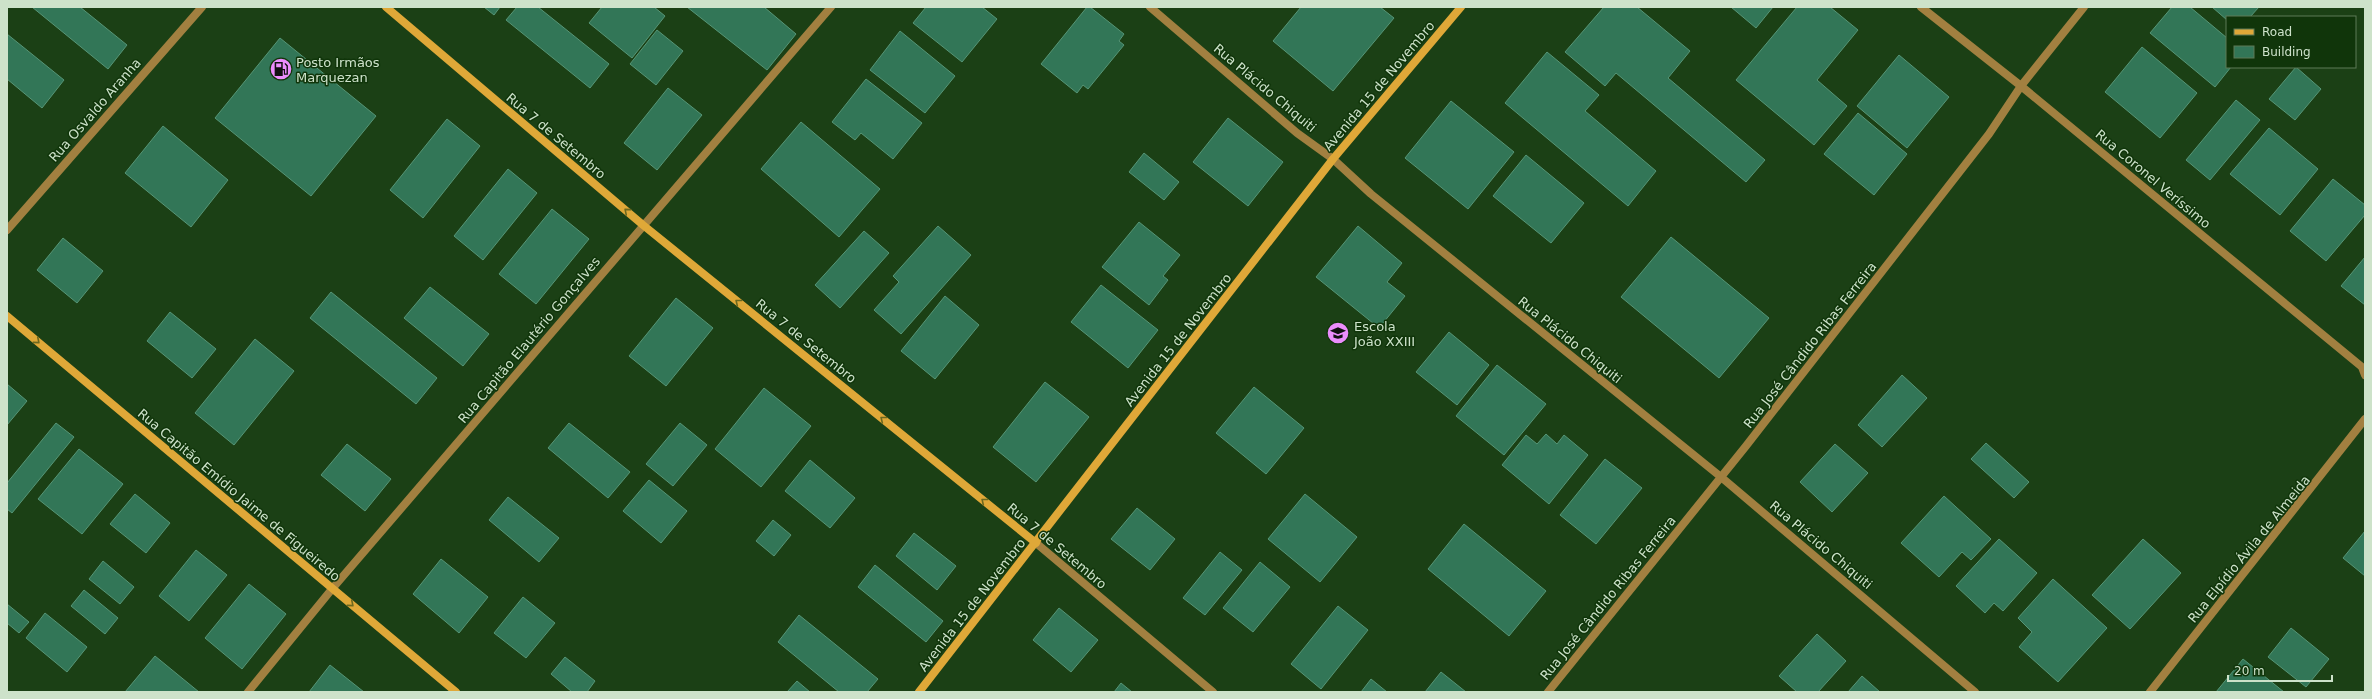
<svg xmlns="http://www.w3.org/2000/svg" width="2372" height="699" font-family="'DejaVu Sans',sans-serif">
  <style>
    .building { fill: #327657; stroke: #569576 }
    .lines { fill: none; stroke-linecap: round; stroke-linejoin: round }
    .minor { stroke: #a28040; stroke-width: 8 }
    .secondary { stroke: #dfa838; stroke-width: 8 }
    .oneway { stroke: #6d691f }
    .labels { text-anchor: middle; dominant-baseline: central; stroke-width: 3; stroke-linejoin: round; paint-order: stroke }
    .poi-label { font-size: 13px; fill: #cde2ca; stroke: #10350a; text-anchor: start }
    .street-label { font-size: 13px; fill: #cde2ca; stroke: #10350a }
  </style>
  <rect width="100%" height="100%" fill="#1b4015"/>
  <path class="building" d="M32 7H80L127 45 108 69Z
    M484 7H500L494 15Z
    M517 7H538L609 64 590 88 506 20Z
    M602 7H654L665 16 632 58 589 23Z
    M687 7H764L796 34 767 70Z
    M926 7H982L997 19 962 62 913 23Z
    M1087 7H1090L1124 34 1119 41 1124 45 1088 89 1083 85 1077 93 1041 64Z
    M1301 7H1380L1394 18 1333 91 1273 41Z
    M1604 7H1637L1690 51 1668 78 1765 160 1746 182 1616 73 1605 86 1565 52Z
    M1731 7H1773L1756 28Z
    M1797 7H1830L1858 30 1817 80 1847 106 1814 145 1736 80Z
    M2172 7H2190L2227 38V67H2231L2215 87 2150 33Z
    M2212 7H2259L2250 17H2227V20Z
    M657 30 683 51 656 85 630 64Z
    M900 31 955 76 925 113 870 70Z
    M7 34 64 80 42 108 7 79Z
    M280 38 376 116 311 196 215 118Z
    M2142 47 2197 93 2160 138 2105 92Z
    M1547 52 1599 95 1585 111 1656 171 1628 206 1505 103Z
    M1899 55 1949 97 1907 148 1857 106Z
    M2296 67 2321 89 2295 120 2269 99Z
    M866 79 922 123 893 159 861 133 855 140 832 122Z
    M668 88 702 115 657 170 624 143Z
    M2236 100 2260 120 2210 180 2186 160Z
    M1451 101 1514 152 1468 209 1405 158Z
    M1858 113 1907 154 1874 195 1824 154Z
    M1228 118 1283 162 1248 206 1193 162Z
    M447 119 480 146 423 218 390 190Z
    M801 122 880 189 839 237 761 169Z
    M163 126 228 180 191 227 125 173Z
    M2269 128 2318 169 2280 215 2230 174Z
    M1144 153 1179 182 1164 200 1129 172Z
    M1526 155 1584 203 1551 243 1493 196Z
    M508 169 537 193 483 260 454 236Z
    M2333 179 2365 205V215L2326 261 2290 231Z
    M552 209 589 239 536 304 499 274Z
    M1139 222 1180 255 1163 276 1168 280 1149 305 1102 267Z
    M938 226 971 255 901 334 874 310 899 282 893 276Z
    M1358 226 1402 263 1387 282 1405 296 1379 328 1316 277Z
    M864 231 889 253 840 308 815 285Z
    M1671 237 1769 318 1719 378 1621 297Z
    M63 238 103 271 77 303 37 270Z
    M2365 257V305L2341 286Z
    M1101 285 1158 330 1128 368 1071 322Z
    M430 287 489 334 463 366 404 318Z
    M331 292 437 378 416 404 310 318Z
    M945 296 979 325 935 379 901 351Z
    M676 298 713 328 666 386 629 356Z
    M170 312 216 349 192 378 147 341Z
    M1449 332 1489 365 1457 405 1416 372Z
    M255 339 294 371 234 445 195 413Z
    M1497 365 1546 404 1504 455 1456 416Z
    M1902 375 1927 398 1882 447 1858 425Z
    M1045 382 1089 417 1036 482 993 447Z
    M7 384 27 401 7 425Z
    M1254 387 1304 428 1266 474 1216 433Z
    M764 388 811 426 761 487 715 449Z
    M56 423 74 437 12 513 7 509V483Z
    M569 423 630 472 608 498 548 448Z
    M680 423 707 445 673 486 646 464Z
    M1546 434 1557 444 1564 435 1588 455 1549 504 1502 465 1526 435 1537 444Z
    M1986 443 2029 482 2014 498 1971 459Z
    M347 444 391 479 365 511 321 475Z
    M1835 444 1868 473 1832 512 1800 482Z
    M79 449 123 484 82 534 38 499Z
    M1605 459 1642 488 1596 544 1560 515Z
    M810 460 855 498 830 528 785 491Z
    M649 480 687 511 661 543 623 511Z
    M135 494 170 523 146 553 110 524Z
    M1305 494 1357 537 1320 582 1268 539Z
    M1944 496 1991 539 1971 560 1962 552 1939 577 1901 543Z
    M508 497 559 538 539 562 489 520Z
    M1137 508 1175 539 1150 570 1111 539Z
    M773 520 791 535 774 556 756 541Z
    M1464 524 1546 591 1509 636 1428 569Z
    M2365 531V576L2343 558Z
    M914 533 956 566 937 590 896 556Z
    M1999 539 2037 573 2003 611 1994 603 1985 613 1956 586Z
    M2143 539 2181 573 2130 629 2092 595Z
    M196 550 227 575 189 621 159 596Z
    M1220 552 1242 570 1205 615 1183 598Z
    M441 559 488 597 459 633 413 594Z
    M103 561 134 587 120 604 89 579Z
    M1260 562 1290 587 1253 632 1223 608Z
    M875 565 943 621 926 642 858 587Z
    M2053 579 2107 628 2058 682 2019 647 2032 632 2018 618Z
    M249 584 286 614 242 669 205 638Z
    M84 590 118 618 105 634 71 606Z
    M523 597 555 623 526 658 494 633Z
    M7 604 29 622 19 633 7 623Z
    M1338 606 1368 630 1321 689 1291 664Z
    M1059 608 1098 640 1071 672 1033 640Z
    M45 613 87 647 67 672 26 638Z
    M799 615 878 679 867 692H839L778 642Z
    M2291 628 2329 659 2306 687 2268 657Z
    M1817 634 1846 661 1818 692H1797L1779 676Z
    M155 656 199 692H125Z
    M565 657 595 681 587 692H572L551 674Z
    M2243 659 2284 692H2216Z
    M330 665 364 692H309Z
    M1441 672 1466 692H1425Z
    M1862 676 1880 692H1848Z
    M1371 679 1387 692H1361Z
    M797 681 810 692H787Z
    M1121 683 1132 692H1114Z"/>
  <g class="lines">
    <path class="minor" d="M1150 7 1297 133 1333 159 1371 194 1721 477 1975 692
      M1921 7 2021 86 2362 367 2365 375
      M7 230 202 7
      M1036 543 1213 692
      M248 692 332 589 831 7
      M1548 692 1746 446 1989 134 2021 86 2084 7
      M2150 692 2365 419"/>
    <path class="secondary" d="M386 7 643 225 1036 543
      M7 316 456 692
      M919 692 1333 159 1461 7"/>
  </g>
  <defs><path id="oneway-chevron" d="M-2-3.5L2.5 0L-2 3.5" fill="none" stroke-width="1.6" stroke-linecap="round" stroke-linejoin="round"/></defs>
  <g class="oneway">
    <use href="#oneway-chevron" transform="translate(627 211) rotate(-140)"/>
    <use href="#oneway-chevron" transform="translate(738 302) rotate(-141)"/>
    <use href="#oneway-chevron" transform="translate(37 341) rotate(40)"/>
    <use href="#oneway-chevron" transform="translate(883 419) rotate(-141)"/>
    <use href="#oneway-chevron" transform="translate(984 501) rotate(-141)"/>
    <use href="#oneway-chevron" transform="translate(351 604) rotate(40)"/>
  </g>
  <defs>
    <g id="fuel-disc" transform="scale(1.15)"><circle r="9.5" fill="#eb8dfc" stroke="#10350a"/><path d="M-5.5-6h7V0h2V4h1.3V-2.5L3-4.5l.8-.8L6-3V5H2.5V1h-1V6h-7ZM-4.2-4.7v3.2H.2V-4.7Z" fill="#111"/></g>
    <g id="school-disc" transform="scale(1.15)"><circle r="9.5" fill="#eb8dfc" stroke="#10350a"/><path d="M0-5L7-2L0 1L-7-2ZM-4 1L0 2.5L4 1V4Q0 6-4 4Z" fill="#111"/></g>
  </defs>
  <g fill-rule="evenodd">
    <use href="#fuel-disc" x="281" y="69"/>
    <use href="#school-disc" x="1338" y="333"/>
  </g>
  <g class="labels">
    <g class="poi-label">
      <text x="296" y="62">Posto Irmãos<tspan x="296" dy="15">Marquezan</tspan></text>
      <text x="1354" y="326">Escola<tspan x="1354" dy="15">João XXIII</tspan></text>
    </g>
    <g class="street-label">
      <text transform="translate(1379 86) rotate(-50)">Avenida 15 de Novembro</text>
      <text transform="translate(1265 88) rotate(40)">Rua Plácido Chiquiti</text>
      <text transform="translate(95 110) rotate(-49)">Rua Osvaldo Aranha</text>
      <text transform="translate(556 136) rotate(40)">Rua 7 de Setembro</text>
      <text transform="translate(2153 179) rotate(40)">Rua Coronel Veríssimo</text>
      <text transform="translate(529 340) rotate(-50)">Rua Capitão Elautério Gonçalves</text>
      <text transform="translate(1178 340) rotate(-52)">Avenida 15 de Novembro</text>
      <text transform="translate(1570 340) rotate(39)">Rua Plácido Chiquiti</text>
      <text transform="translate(806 341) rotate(39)">Rua 7 de Setembro</text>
      <text transform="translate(1810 345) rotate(-52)">Rua José Cândido Ribas Ferreira</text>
      <text transform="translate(239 495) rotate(40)">Rua Capitão Emídio Jaime de Figueiredo</text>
      <text transform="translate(1821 545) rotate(40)">Rua Plácido Chiquiti</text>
      <text transform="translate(1057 546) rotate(40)">Rua 7 de Setembro</text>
      <text transform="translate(2249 549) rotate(-51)">Rua Elpídio Ávila de Almeida</text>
      <text transform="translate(1608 598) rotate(-51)">Rua José Cândido Ribas Ferreira</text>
      <text transform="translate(972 605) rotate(-52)">Avenida 15 de Novembro</text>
    </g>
  </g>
  <rect width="2372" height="699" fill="none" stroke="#cde2ca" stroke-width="16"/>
  <rect x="2226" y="16" width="130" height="52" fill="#10350a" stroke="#5c7a57"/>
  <rect x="2234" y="29" width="20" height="6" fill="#dfa838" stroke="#5c7a57"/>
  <text x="2262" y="36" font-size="12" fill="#cde2ca">Road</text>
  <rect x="2234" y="46" width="20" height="12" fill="#327657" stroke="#5c7a57"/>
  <text x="2262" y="56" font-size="12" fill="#cde2ca">Building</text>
  <path d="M2228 675v6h104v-6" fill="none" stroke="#cde2ca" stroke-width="2"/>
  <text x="2234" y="675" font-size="12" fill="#cde2ca" stroke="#10350a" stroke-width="3" paint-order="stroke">20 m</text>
</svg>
